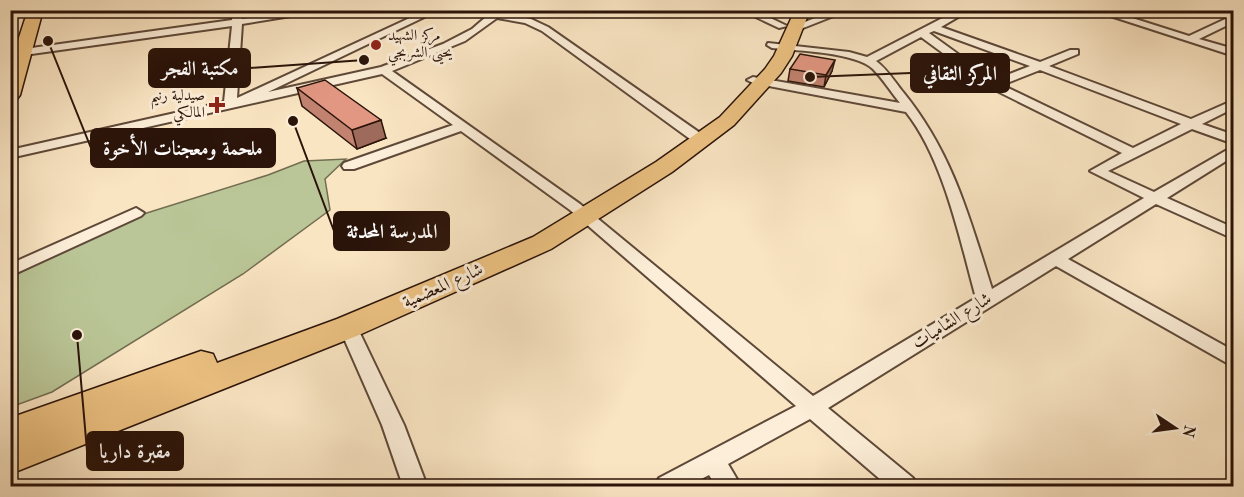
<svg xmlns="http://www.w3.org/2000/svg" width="1244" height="497" font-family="'Old Standard TT',Amiri,serif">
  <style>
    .green { fill: #bac697; stroke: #726c50; stroke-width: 1.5 }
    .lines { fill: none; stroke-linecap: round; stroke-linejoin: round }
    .minor-casing { stroke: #5e4838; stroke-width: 4 }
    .primary-casing { stroke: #2a1309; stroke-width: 3 }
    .minor { fill: #fceed8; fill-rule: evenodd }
    .primary { fill: #edc282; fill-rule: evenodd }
    .wall { fill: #c28270; stroke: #2a1309; stroke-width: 1.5 }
    .shaded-wall { fill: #9e6a5b; stroke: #2a1309; stroke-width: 1.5 }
    .building { fill: #e29782; stroke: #2a1309; stroke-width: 1.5 }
    .poi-dot { fill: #8f2418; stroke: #fceed8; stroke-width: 2 }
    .labels { text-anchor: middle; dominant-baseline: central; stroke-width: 6; stroke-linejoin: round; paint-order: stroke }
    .far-poi-label { font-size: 15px; fill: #2a1309; stroke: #fceed8; text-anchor: start }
    .street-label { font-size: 18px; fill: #2a1309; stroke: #fceed8 }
    .leader { fill: none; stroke: #2a1309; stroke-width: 2 }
    .callout-dot { fill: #2a1309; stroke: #fceed8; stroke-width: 2 }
    .callout { fill: #2a1309; stroke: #2a1309; stroke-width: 2 }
    .callout-label { font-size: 20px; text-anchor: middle; font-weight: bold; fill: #fff }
  </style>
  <rect width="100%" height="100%" fill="#fae5c3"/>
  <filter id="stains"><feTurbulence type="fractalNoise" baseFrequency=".00333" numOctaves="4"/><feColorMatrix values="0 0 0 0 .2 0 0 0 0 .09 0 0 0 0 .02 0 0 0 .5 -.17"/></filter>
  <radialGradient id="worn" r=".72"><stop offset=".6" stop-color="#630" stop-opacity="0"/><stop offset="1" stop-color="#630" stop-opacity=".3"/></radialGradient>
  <path class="green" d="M346 159 325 179 330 210 243 274 52 392 11 407V277L134 217 268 175 304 161Z"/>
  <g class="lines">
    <g class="minor-casing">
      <path id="minor" d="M233 10H243L242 19 301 10H328L242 24 237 98 427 10H439L268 92 381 67 443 44 472 29 494 10H504L502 13 531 19 548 27 700 133 702 136 700 139H690L542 31 525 23 497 18 465 41 392 71 580 204 813 396 976 298C960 240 944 160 906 112L753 83 747 80 753 77 900 103C891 92 883 79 873 69 855 52 798 51 772 48L767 45 768 43 849 52 867 57 958 10H970L941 27 1040 62 1070 50H1078V54L1049 66 1191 119 1234 100V108L1202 124 1234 135V144L1192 129 1108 171 1154 192 1234 146V156L1167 198 1234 228V239L1156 204 1068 259 1234 351V367L1056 266 828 408 913 478 917 486H888L810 419 728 464 741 486H716L709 475 688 486H655L659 478 796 406 570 210 461 131 354 169H344L342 166 344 163 453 125 382 74 10 158V150L224 102 232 26 10 57V51L232 20ZM934 31 1030 66 994 80 929 33ZM921 37 989 87 1122 153 1090 171 1144 198 992 289C969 216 952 152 903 92 895 82 887 69 876 61ZM1040 70 1181 124 1133 148 1002 85Z
        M741 10H754L787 26 779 28Z
        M835 10H849L798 30 790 28Z
        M1092 10H1107L1189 36 1234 15V22L1199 39 1234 49V56Z
        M136 208 144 213 141 216 10 276V264Z
        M348 320 355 322 357 327 404 425 427 486H403L382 425 339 327 341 322Z"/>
    </g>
    <g class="primary-casing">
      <path id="primary" d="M28 10H43L20 95 17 99 10 101V65Z
        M795 10H810L792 56 781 73 734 125 672 172 551 249 359 335 10 474V418L201 351 213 354 217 363 337 319 533 237 656 162 720 117 765 69 774 56Z"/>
    </g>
    <use href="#minor" class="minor"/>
    <use href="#primary" class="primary"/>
  </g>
  <path class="wall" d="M790 69 832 71 824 87 788 81Z
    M297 88 386 138 357 149 302 106Z"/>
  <path class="shaded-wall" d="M835 60 832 71 824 87 826 75Z
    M381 120 386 138 357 149 352 130Z"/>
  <path class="building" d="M800 54 835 60 826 75 790 69Z
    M325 80 381 120 352 130 297 88Z"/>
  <g class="poi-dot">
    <circle cx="376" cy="45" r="6"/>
    <path d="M214 96h6v6h6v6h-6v6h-6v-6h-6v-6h6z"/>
  </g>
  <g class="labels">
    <g class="far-poi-label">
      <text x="388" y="36">مركز الشهيد<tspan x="388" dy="17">يحيى الشربجي</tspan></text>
      <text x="205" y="96" text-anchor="end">صيدلية رنيم<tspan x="205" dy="17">المالكي</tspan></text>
    </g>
    <g class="street-label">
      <text transform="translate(443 286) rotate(-24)">شارع المعضمية</text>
      <text transform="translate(952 321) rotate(-32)">شارع الشاميات</text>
    </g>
  </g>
  <path class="leader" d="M364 60L250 68M810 77L911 73M48 41L91 148M293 121L334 231M77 335L87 451"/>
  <g class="callout-dot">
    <circle cx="364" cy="60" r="6"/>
    <circle cx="810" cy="77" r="6"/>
    <circle cx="48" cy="41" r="6"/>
    <circle cx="293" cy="121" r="6"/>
    <circle cx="77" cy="335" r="6"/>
  </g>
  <g class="callout">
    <rect x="149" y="49" width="101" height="38" rx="6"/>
    <rect x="911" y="54" width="98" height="38" rx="6"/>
    <rect x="91" y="129" width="184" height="38" rx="6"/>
    <rect x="334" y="212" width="115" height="38" rx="6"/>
    <rect x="87" y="432" width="96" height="38" rx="6"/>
  </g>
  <g class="callout-label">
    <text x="200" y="75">مكتبة الفجر</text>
    <text x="960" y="80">المركز الثقافي</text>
    <text x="183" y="155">ملحمة ومعجنات الأخوة</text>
    <text x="392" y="238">المدرسة المحدثة</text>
    <text x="135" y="458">مقبرة داريا</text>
  </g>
  <rect width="1244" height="497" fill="none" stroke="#fae5c3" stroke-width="36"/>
  <rect x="12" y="12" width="1220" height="473" fill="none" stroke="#2a1309" stroke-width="3"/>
  <rect x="18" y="18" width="1208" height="461" fill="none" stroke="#2a1309" stroke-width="1.5"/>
  <g transform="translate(1175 428) rotate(103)" stroke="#fceed8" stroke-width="4.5" paint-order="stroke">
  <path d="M0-4.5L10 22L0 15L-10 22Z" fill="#2a1309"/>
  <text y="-9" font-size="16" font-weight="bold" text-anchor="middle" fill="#2a1309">N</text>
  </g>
  <rect width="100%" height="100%" filter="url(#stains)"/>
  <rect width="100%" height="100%" fill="url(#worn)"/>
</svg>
